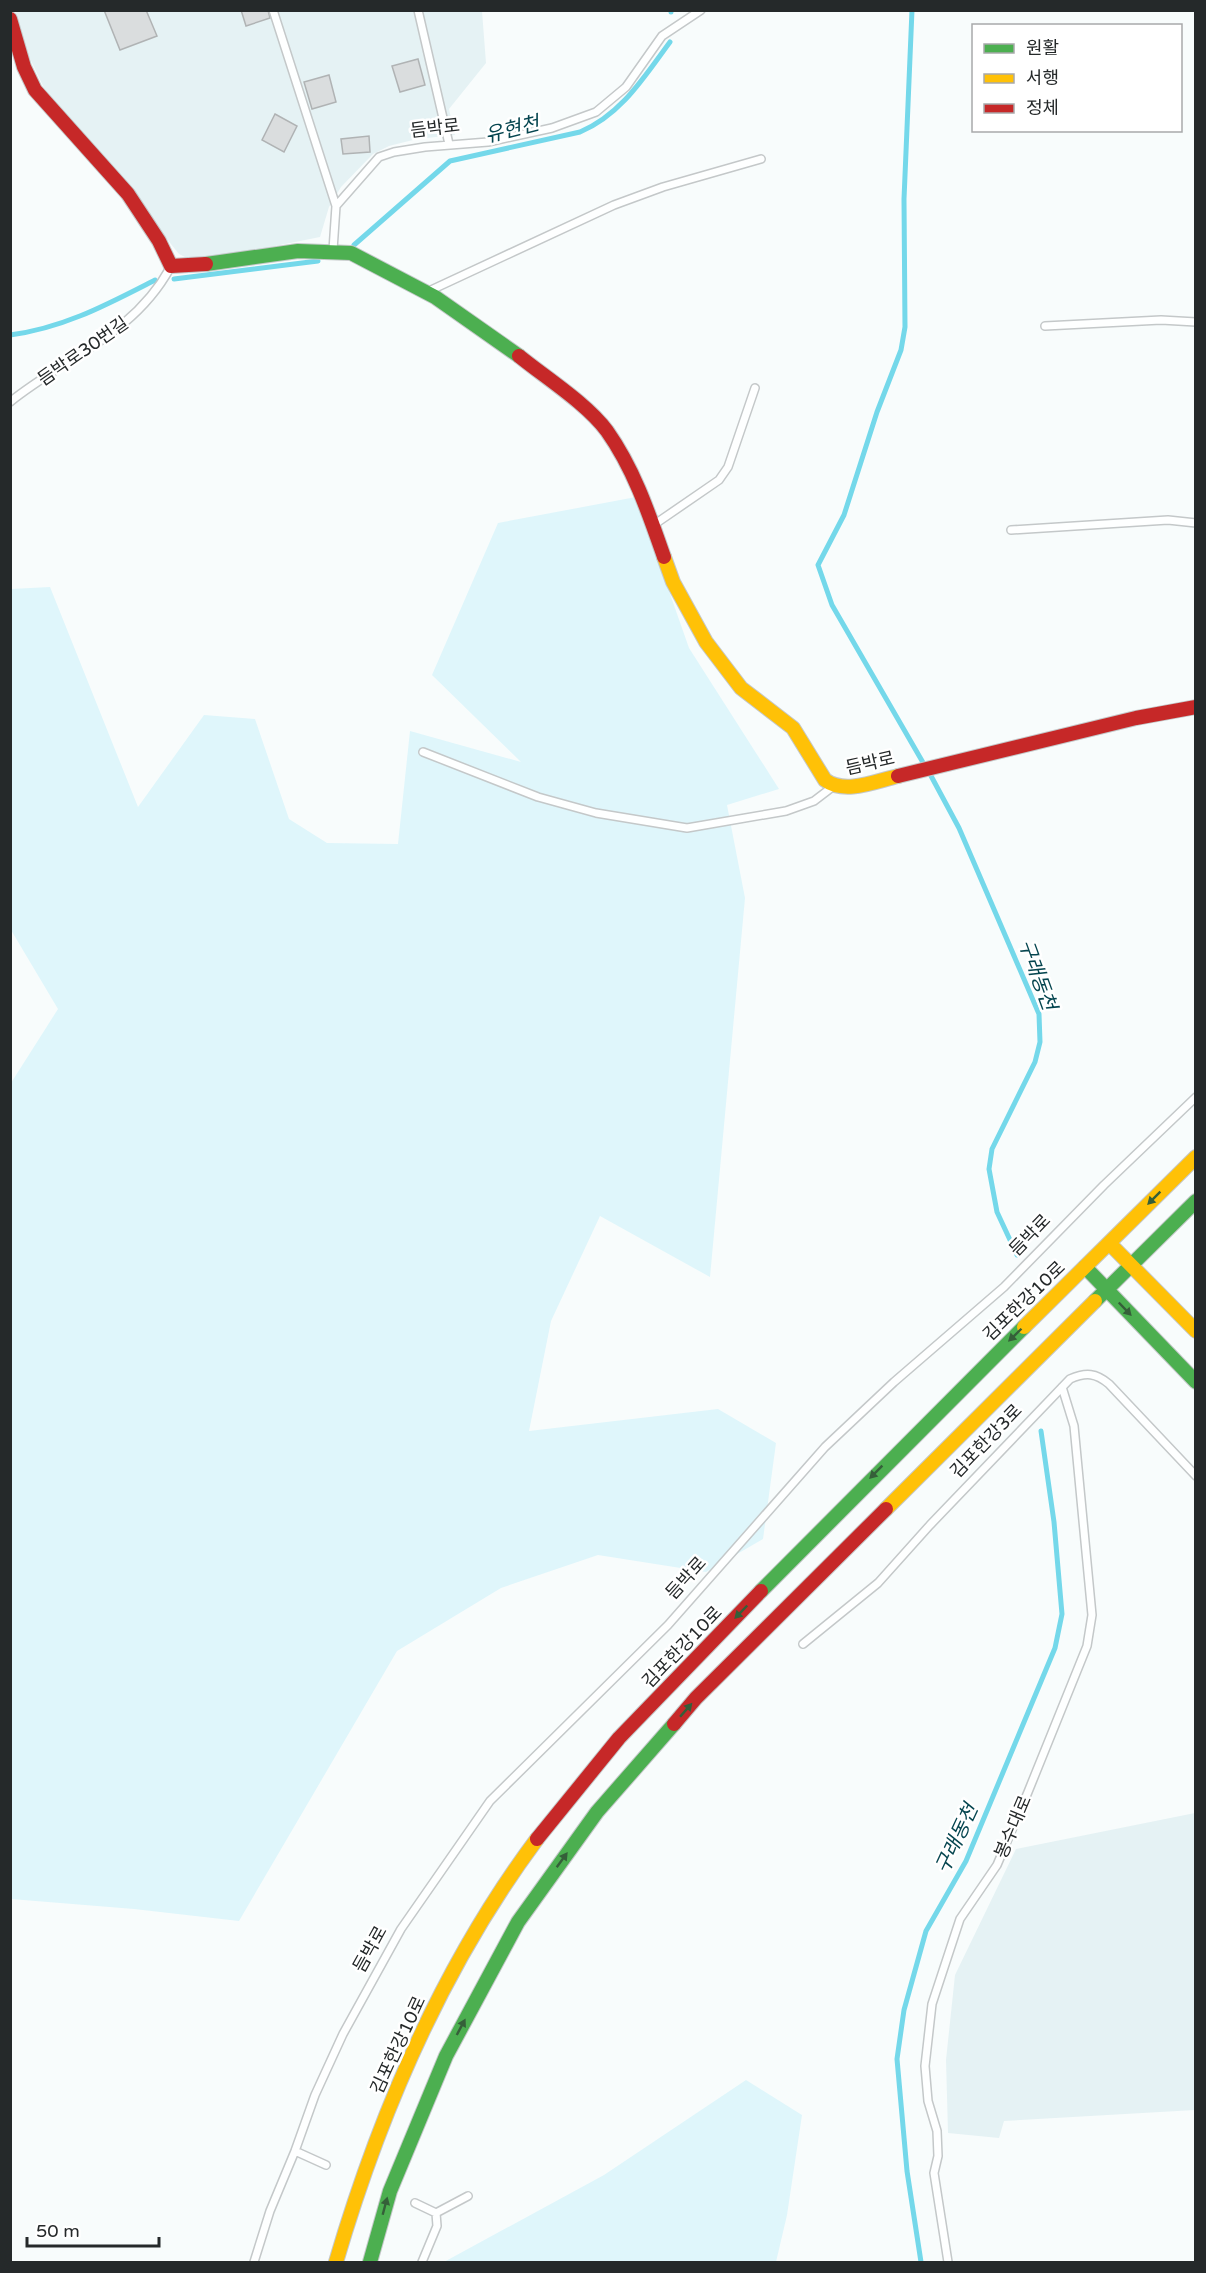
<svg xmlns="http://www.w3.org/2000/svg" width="1206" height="2273" font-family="'Varela Round','Noto Sans KR',sans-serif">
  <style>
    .built { fill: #e5f2f4 }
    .green { fill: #dff6fb }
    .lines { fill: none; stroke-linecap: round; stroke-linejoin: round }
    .stream { stroke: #74d8ea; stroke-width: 5 }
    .building { fill: #daddde; stroke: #b0b3b4; stroke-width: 1.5 }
    .lane-casing { stroke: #c4c8c9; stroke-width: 10 }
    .fast-casing { stroke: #c4c8c9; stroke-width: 16 }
    .slow-casing { stroke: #c4c8c9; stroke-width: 16 }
    .jam-casing { stroke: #c4c8c9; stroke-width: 16 }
    .lane { stroke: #feffff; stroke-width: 7 }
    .fast { stroke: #4caf50; stroke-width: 14 }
    .slow { stroke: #ffc107; stroke-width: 14 }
    .jam { stroke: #c62828; stroke-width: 14 }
    .oneway { fill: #355f39 }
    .labels { text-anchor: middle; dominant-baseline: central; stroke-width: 5; stroke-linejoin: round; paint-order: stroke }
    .street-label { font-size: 18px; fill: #25292a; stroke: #fff }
    .water-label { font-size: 20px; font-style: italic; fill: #064650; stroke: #fff }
  </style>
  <rect width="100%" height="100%" fill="#f8fcfc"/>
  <path class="built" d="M15 11H482L486 63 449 109 455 135 417 139 389 146 373 154 341 187 329 207 320 237 241 253 187 258 179 254 44 88 24 46Z
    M1195 1813V2110L1004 2121 999 2138 948 2133 946 2060 955 1975 1016 1849Z"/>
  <path class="green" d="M636 497 689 648 779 789 727 805 745 898 710 1277 600 1216 551 1321 529 1431 718 1409 776 1443 763 1539 706 1572 598 1555 501 1588 397 1651 239 1921 134 1909 11 1899V1083L58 1009 11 930V589L50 587 138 807 204 715 255 719 289 819 327 843 398 844 410 731 521 762 432 675 498 523Z
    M746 2080 802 2115 787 2215 776 2262H444L604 2175Z"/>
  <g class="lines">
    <path class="stream" d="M671 10V12
      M912 10 904 199 905 327 901 350 877 412 844 515 818 565 832 605 925 766
      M354 245 450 161 580 132C621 115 644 77 670 42
      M174 279 318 261
      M10 335C64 328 108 304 155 280
      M930 774 959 828 1039 1014 1040 1042 1035 1062 992 1149 989 1169 997 1212 1017 1255
      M921 2262 907 2171 897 2059 904 2010 926 1931 966 1861 1055 1648 1062 1614 1054 1522 1041 1431"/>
  </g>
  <path class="building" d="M104 10H146L157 36 120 50Z
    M241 10H268L270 18 246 26Z
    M418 59 425 85 400 92 392 66Z
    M329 75 336 102 312 109 304 82Z
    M275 114 297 126 284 152 262 140Z
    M369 136 370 152 343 154 341 139Z"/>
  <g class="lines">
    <g class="lane-casing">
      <path id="lane" d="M273 10 336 206
        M418 10 449 144
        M333 250 336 206 379 157 394 152 425 147 488 142 552 128 596 112 626 87 662 36 701 10
        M429 291 614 205 663 187 761 159
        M1045 326 1161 320 1196 322
        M10 402C66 357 134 334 170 268
        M655 524 719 480 728 467 755 388
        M1011 530 1168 520 1196 523
        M423 752 538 797 596 813 687 828 786 811 814 801 831 788
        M803 1644 878 1583 930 1525 1070 1379C1086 1372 1096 1373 1109 1384L1196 1476
        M295 2151 326 2165
        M415 2203 436 2213 437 2226 422 2262
        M436 2213 468 2196
        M254 2262 270 2211 295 2151 315 2095 343 2034 401 1929 490 1801 668 1625 825 1447 894 1382 1004 1287 1104 1185 1196 1097
        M948 2262 934 2173 938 2156 937 2131 928 2101 925 2066 932 2004 960 1919 997 1865 1028 1792 1087 1646 1092 1615 1074 1426 1062 1387"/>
    </g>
    <g class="fast-casing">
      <path id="fast" d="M206 264 298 251 351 253 435 297 519 356
        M1085 1267 1196 1382
        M1095 1301 1196 1201
        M761 1591 1024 1327
        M370 2262 390 2191 446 2056 518 1922 597 1812 674 1724"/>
    </g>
    <g class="slow-casing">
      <path id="slow" d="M664 557 673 582 706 642 741 688 793 728 825 780C845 795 876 781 898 776
        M1109 1243 1196 1331
        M1024 1327 1196 1157
        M886 1509 1095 1301
        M336 2262C380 2112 443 1965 537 1839"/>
    </g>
    <g class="jam-casing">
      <path id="jam" d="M10 19 24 67 35 90 128 194 159 241 171 266 206 264
        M519 356C546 378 586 403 607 431 634 469 649 514 664 557
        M898 776 1136 718 1196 707
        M674 1724 696 1698 886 1509
        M537 1839 619 1738 761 1591"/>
    </g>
    <use href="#lane" class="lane"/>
    <use href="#fast" class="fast"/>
    <use href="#slow" class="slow"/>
    <use href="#jam" class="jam"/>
  </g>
  <defs><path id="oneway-solid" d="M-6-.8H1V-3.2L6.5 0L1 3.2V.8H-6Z" transform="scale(1.5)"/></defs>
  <g class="oneway">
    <use href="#oneway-solid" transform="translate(1154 1198) rotate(135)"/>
    <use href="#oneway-solid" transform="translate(1125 1309) rotate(46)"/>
    <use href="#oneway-solid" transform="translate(1015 1335) rotate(136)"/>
    <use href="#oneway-solid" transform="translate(876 1472) rotate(135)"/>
    <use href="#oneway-solid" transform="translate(741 1612) rotate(134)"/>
    <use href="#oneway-solid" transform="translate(686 1710) rotate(-49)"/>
    <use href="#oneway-solid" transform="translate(562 1860) rotate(-54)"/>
    <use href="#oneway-solid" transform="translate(461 2027) rotate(-62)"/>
    <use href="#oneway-solid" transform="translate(385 2206) rotate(-75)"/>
  </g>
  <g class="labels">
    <g class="street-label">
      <text transform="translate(435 128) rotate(-7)">듬박로</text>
      <text transform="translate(83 351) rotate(-35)">듬박로30번길</text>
      <text transform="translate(870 763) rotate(-13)">듬박로</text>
      <text transform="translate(1030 1235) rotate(-46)">듬박로</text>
      <text transform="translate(1024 1301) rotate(-44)">김포한강10로</text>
      <text transform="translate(986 1441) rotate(-46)">김포한강3로</text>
      <text transform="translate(686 1578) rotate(-48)">듬박로</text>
      <text transform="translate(682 1647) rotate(-46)">김포한강10로</text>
      <text transform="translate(1013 1827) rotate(-67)">봉수대로</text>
      <text transform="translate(370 1949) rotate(-61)">듬박로</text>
      <text transform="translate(398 2045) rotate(-65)">김포한강10로</text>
    </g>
    <g class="water-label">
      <text transform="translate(512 130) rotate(-14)">유현천</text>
      <text transform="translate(1037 975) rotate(70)">구래동천</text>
      <text transform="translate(957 1839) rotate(-65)">구래동천</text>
    </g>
  </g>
  <rect width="1206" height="2273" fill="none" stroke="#25292a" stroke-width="24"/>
  <rect x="972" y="24" width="210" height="108" fill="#ffffff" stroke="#a8a9aa" stroke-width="1.5"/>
  <rect x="984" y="44" width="30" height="9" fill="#4caf50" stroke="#a8a9aa" stroke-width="1.5"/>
  <text x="1026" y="54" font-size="18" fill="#25292a">원활</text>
  <rect x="984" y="74" width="30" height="9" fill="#ffc107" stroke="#a8a9aa" stroke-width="1.5"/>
  <text x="1026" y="84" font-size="18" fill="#25292a">서행</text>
  <rect x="984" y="104" width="30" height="9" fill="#c62828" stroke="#a8a9aa" stroke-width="1.5"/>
  <text x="1026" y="114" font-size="18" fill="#25292a">정체</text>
  <path d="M27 2237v9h132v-9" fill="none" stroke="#25292a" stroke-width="3"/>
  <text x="36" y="2237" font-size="18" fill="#25292a" stroke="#ffffff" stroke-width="4.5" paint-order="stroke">50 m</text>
</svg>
